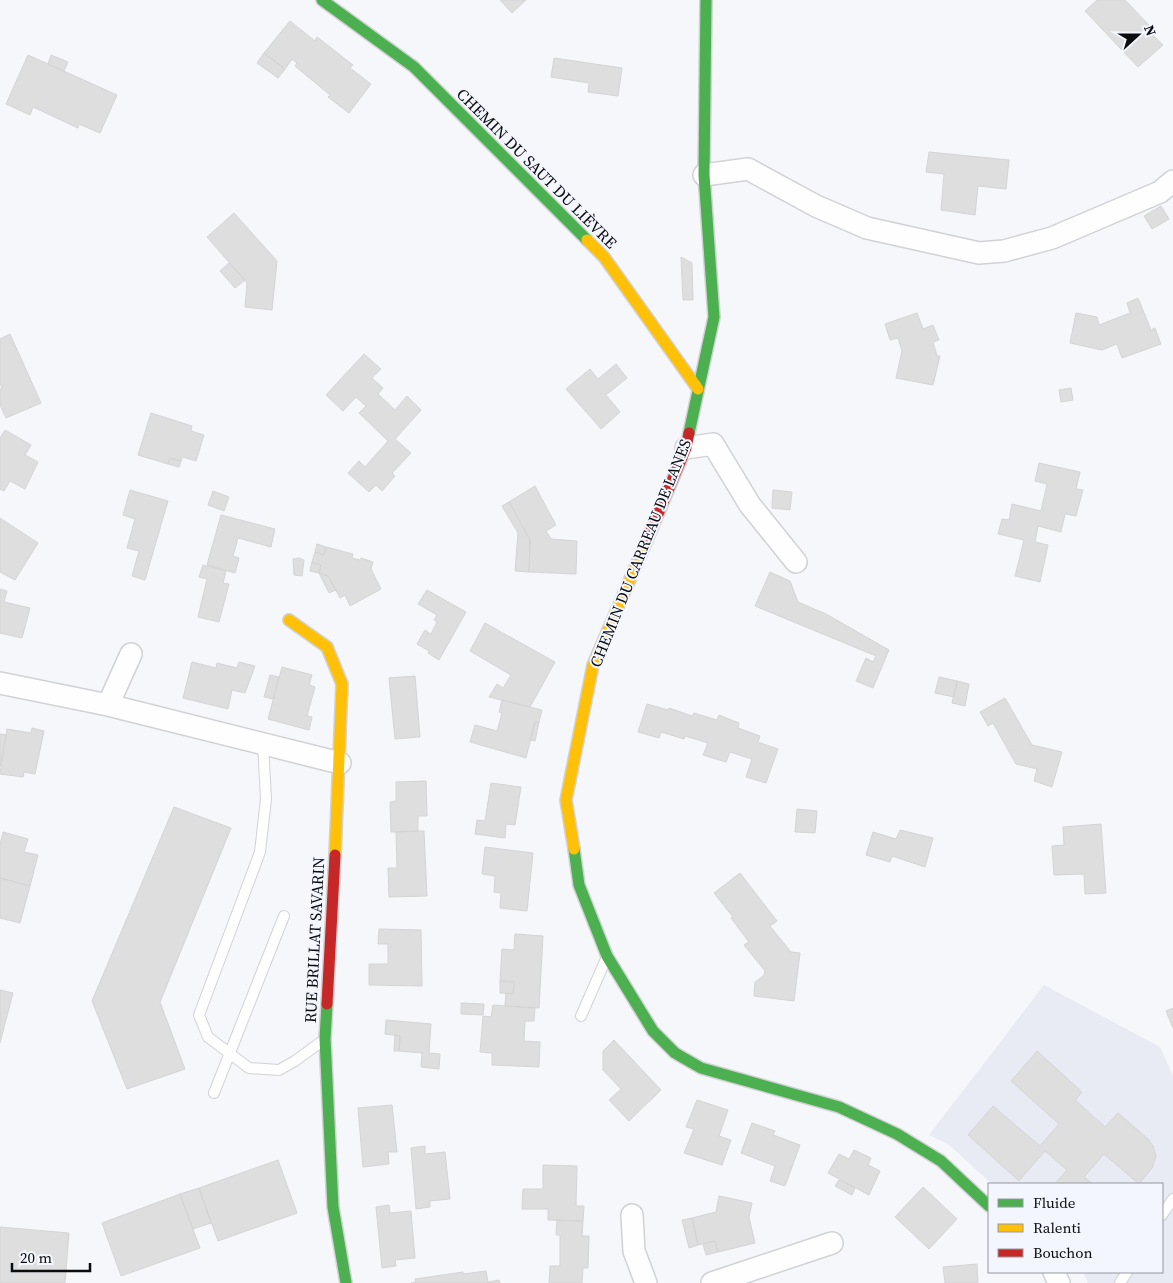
<svg xmlns="http://www.w3.org/2000/svg" width="1173" height="1283" font-family="'Source Serif 4',serif">
  <style>
    .built { fill: #e8eaf4 }
    .building { fill: #dededf; stroke: #d5d4d5 }
    .lines { fill: none; stroke-linecap: round; stroke-linejoin: round }
    .lane-casing { stroke: #d1d2d5; stroke-width: 12 }
    .street-casing { stroke: #d1d2d5; stroke-width: 24 }
    .fast-casing { stroke: #d1d2d5; stroke-width: 14 }
    .slow-casing { stroke: #d1d2d5; stroke-width: 14 }
    .jam-casing { stroke: #d1d2d5; stroke-width: 14 }
    .lane { stroke: #fefefe; stroke-width: 10 }
    .street { stroke: #fefefe; stroke-width: 21 }
    .fast { stroke: #4caf50; stroke-width: 11 }
    .slow { stroke: #ffc107; stroke-width: 11 }
    .jam { stroke: #c62828; stroke-width: 11 }
    .labels { text-anchor: middle; dominant-baseline: central; stroke-width: 4; stroke-linejoin: round; paint-order: stroke }
    .street-label { font-size: 16px; fill: #0b0c0e; stroke: #f3f6fe }
  </style>
  <rect width="100%" height="100%" fill="#f6f7fb"/>
  <path class="built" d="M1044 985 1160 1047 1173 1076V1283H1088L1083 1272H1162V1184H992L948 1144 929 1135Z"/>
  <path class="building" d="M500 0H526L512 13Z
    M1097 0H1125L1149 25 1145 27 1163 45 1138 67 1085 11Z
    M290 21 315 41 317 37 353 65 350 68 371 84 349 113 328 97 330 95 295 66 297 63 292 59 285 69 264 53Z
    M264 53 285 69 278 78 257 63Z
    M28 55 117 95 100 133 79 124 78 128 33 107 30 115 6 104Z
    M51 55 68 62 64 71 48 64Z
    M554 58 622 68 618 96 588 92 589 83 551 77Z
    M929 152 1009 160 1006 189 978 186 975 215 941 210 944 174 926 172Z
    M1161 206 1169 219 1152 229 1144 216Z
    M234 213 277 261 272 310 245 307 247 283 207 237Z
    M681 257 692 263 693 300H683Z
    M229 263 245 280 235 288 220 271Z
    M1138 298 1151 330 1155 328 1161 344 1122 358 1117 344 1102 350 1070 343 1076 313 1097 317 1099 325 1130 313 1127 303Z
    M917 313 923 329 933 325 939 340 933 342 937 356H940L933 385 896 378 902 351 898 338 890 340 885 324Z
    M10 334 41 403 6 418 0 405V389L2 388 0 384V339Z
    M364 354 381 369 372 378 383 388 378 394 395 410 407 396 421 410 395 439 411 453 392 473 395 476 382 491 376 485 369 492 348 473 359 461 365 467 388 441 359 413 366 406 356 397 343 411 326 395Z
    M616 364 627 378 606 395 620 412 601 429 566 389 590 369 598 379Z
    M1071 388 1073 400 1061 402 1059 390Z
    M151 413 192 426 191 431 204 435 196 461 183 457 181 461 170 458 168 464 138 455Z
    M5 430 31 445 25 455 38 462 25 489 10 481 4 491 0 489V438Z
    M170 458 181 461 179 467 168 464Z
    M1039 463 1080 472 1076 489 1083 490 1076 516 1065 514 1061 532 1038 526 1035 542 1048 545 1040 582 1015 576 1024 540 998 534 1002 519 1009 520 1012 504 1041 511 1047 484 1035 481Z
    M535 486 556 525 546 531 551 539 577 541 576 574 529 572 530 540 509 502Z
    M130 490 168 501 145 580 132 576 139 551 127 548 135 519 123 515Z
    M773 490 792 492 790 510 772 508Z
    M213 491 229 497 224 511 208 505Z
    M509 502 530 540 529 572 515 571 518 533 502 506Z
    M221 515 275 529 271 547 238 538 233 556 239 558 235 573 207 565Z
    M0 518 38 543 15 580 0 572Z
    M317 544 326 547 324 555 315 552Z
    M326 547 353 554 352 558 360 560 361 558 373 562 371 569 381 589 350 606 345 595 340 598 328 576 319 573 321 565 312 562 315 552 324 555Z
    M299 558 304 560 302 576 294 575 293 559Z
    M312 562 321 565 319 573 310 571Z
    M203 565 226 571 223 583 229 584 219 622 198 617 207 579 199 577Z
    M770 572 790 581 798 602 826 614 889 650 873 688 856 681 866 658 873 662 876 656 755 606Z
    M319 573 328 576 336 590 329 593Z
    M0 589 7 591 4 602 30 608 22 638 0 633Z
    M427 590 466 612 439 660 428 653 429 651 417 644 425 630 431 634 437 622 434 620 437 615 418 604Z
    M485 623 555 662 530 707 489 697 497 684 503 688 511 675 470 651Z
    M192 662 216 668 217 663 237 668 239 662 255 666 245 693 232 690 228 709 183 698Z
    M282 667 312 675 309 685 315 687 307 716 312 717 309 730 268 719Z
    M270 675 279 677 273 699 264 697Z
    M415 676 420 737 395 739 389 678Z
    M939 677 957 681 954 697 935 693Z
    M957 681 969 684 965 706 952 703Z
    M1005 698 1032 745 1062 752 1052 787 1034 781 1037 769 1016 764 993 723 988 726 980 712Z
    M502 700 542 710 539 722H535L526 758 470 742 475 725 497 731 502 713 499 712Z
    M647 704 668 710 669 708 692 716 694 713 717 720 719 715 739 723 738 728 760 736 758 742 778 749 766 783 746 777 752 759 730 752 726 762 703 755 708 743 685 736 684 739 661 732 659 738 638 732Z
    M535 722H539L535 741 530 740Z
    M32 728 44 731 35 774 24 772 23 777 0 774 7 729 31 733Z
    M0 734 6 735 0 767Z
    M426 781 427 816H418V831L391 832 390 802 396 801V782Z
    M491 783 521 787 515 825 506 824 505 838 475 834 477 820 485 821Z
    M174 807 231 828 160 1002 185 1069 127 1089 92 1001Z
    M797 809 817 811 815 833 795 832Z
    M1101 824 1106 893 1085 894 1084 874 1054 875 1052 846 1064 845 1063 827Z
    M900 830 933 838 925 867 892 856 890 862 866 855 873 832 896 839Z
    M424 831 427 896 389 897 388 868H397L396 832Z
    M3 832 28 839 24 852 38 855 30 886 0 878V844Z
    M485 847 533 853 527 911 500 908 501 893 494 892 495 876 482 874Z
    M740 873 777 921 770 926 791 952 800 953 794 1001 754 996 755 982 764 975 765 971 744 945 749 942 731 918 733 917 714 893Z
    M0 878 30 886 20 923 0 918Z
    M379 929 421 930 422 986 369 985V964H388V944H378Z
    M515 934 543 936 539 1008 505 1006 506 993 513 994 514 982 500 981 502 949 514 950Z
    M500 981 514 982 513 994 500 993Z
    M0 990 13 993 0 1043Z
    M461 1003 484 1004 483 1015 461 1014Z
    M493 1005 535 1008 534 1021H525L524 1041 540 1042 539 1067 492 1065V1053L480 1052 483 1016 491 1017Z
    M1173 1008V1028L1166 1011Z
    M386 1020 431 1024 429 1053 440 1054 439 1069 421 1067 422 1053 399 1051 400 1036 385 1034Z
    M395 1035 400 1036 399 1051H394Z
    M614 1040 661 1090 629 1121 609 1100 621 1089 603 1070V1051Z
    M1037 1051 1082 1092 1075 1100 1105 1127 1118 1113 1148 1139 1153 1146 1156 1156 1152 1168 1139 1184 1104 1154 1084 1177 1093 1184H1055L1067 1170 1045 1151 1019 1181 968 1135 993 1106 1040 1146 1059 1124 1011 1081Z
    M697 1100 728 1110 719 1136 731 1140 722 1165 684 1153 694 1129 686 1127Z
    M392 1105 397 1152H388L389 1164 363 1167 358 1108Z
    M752 1123 775 1131 773 1135 800 1145 785 1186 770 1181 775 1166 741 1153Z
    M425 1146V1154L445 1152 450 1199 430 1201V1207L416 1209 411 1148Z
    M854 1150 871 1158 868 1165 880 1171 869 1195 828 1173 839 1154 849 1159Z
    M278 1160 297 1213 218 1241 199 1188Z
    M543 1165 577 1166 576 1206H584L583 1221 548 1220V1209H522L523 1189H543Z
    M839 1180 855 1188 852 1195 835 1186Z
    M923 1187 957 1219 929 1249 895 1217Z
    M199 1188 211 1223 193 1229 180 1194Z
    M180 1194 200 1248 121 1276 102 1223Z
    M719 1196 752 1203 749 1217 755 1243 718 1252 715 1241 698 1245 692 1218 716 1212Z
    M389 1205 390 1213 411 1211 415 1258 395 1260 396 1266 382 1268 376 1207Z
    M692 1218 698 1245 689 1248 682 1220Z
    M557 1220 583 1221 582 1236H589L588 1268H583L582 1283H549L550 1266H560V1235H556Z
    M0 1227 69 1233 65 1283H0Z
    M715 1241 718 1252 706 1255 703 1244Z
    M977 1264 978 1283H945L943 1267Z
    M486 1271 488 1282 499 1280 500 1283H411L416 1282 415 1279 463 1272V1274Z"/>
  <g class="lines">
    <g class="lane-casing">
      <path id="lane" d="M263 744 266 799 260 852 199 1015 208 1037 249 1068 279 1070 295 1061 321 1042
        M581 1016 606 959
        M214 1093 284 916
        M1162 1215 1173 1199
        M1120 1283 1127 1272"/>
    </g>
    <g class="street-casing">
      <path id="street" d="M704 175 748 169 816 206 867 228 979 253 1004 251 1052 238 1160 192 1173 181
        M686 448 713 444 750 505 796 562
        M0 683 108 705 131 654
        M108 705 340 763
        M632 1215 634 1251 646 1283
        M1054 1272 1059 1283
        M712 1283 832 1243"/>
    </g>
    <g class="fast-casing">
      <path id="fast" d="M322 0 414 67 587 240
        M689 433 714 317 704 175 706 0
        M574 849 579 885 607 956 653 1031 675 1053 701 1068 839 1107 897 1134 941 1161 989 1206
        M327 1004 325 1039 333 1207 346 1283"/>
    </g>
    <g class="slow-casing">
      <path id="slow" d="M587 240 604 257 698 389
        M289 620 327 647 342 684 335 855
        M574 849 566 800 593 665 647 540"/>
    </g>
    <g class="jam-casing">
      <path id="jam" d="M647 540 686 448 689 433
        M327 1004 335 855"/>
    </g>
    <use href="#lane" class="lane"/>
    <use href="#street" class="street"/>
    <use href="#fast" class="fast"/>
    <use href="#slow" class="slow"/>
    <use href="#jam" class="jam"/>
  </g>
  <g class="labels">
    <g class="street-label">
      <text transform="translate(537 168) rotate(45)">CHEMIN DU SAUT DU LIÈVRE</text>
      <text transform="translate(640 553) rotate(-68)">CHEMIN DU CARREAU DE LANES</text>
      <text transform="translate(314 940) rotate(-87)">RUE BRILLAT SAVARIN</text>
    </g>
  </g>
  <rect x="988" y="1183" width="175" height="90" fill="#f3f6fe" stroke="#96989e"/>
  <rect x="998" y="1199" width="25" height="8" fill="#4caf50" stroke="#96989e"/>
  <text x="1033" y="1208" font-size="15" fill="#0b0c0e">Fluide</text>
  <rect x="998" y="1224" width="25" height="8" fill="#ffc107" stroke="#96989e"/>
  <text x="1033" y="1233" font-size="15" fill="#0b0c0e">Ralenti</text>
  <rect x="998" y="1249" width="25" height="8" fill="#c62828" stroke="#96989e"/>
  <text x="1033" y="1258" font-size="15" fill="#0b0c0e">Bouchon</text>
  <g transform="translate(1138 35) rotate(69)" stroke="#f3f6fe" stroke-width="4" paint-order="stroke">
  <path d="M0-4L9 19L0 12L-9 19Z" fill="#0b0c0e"/>
  <text y="-8" font-size="14" font-weight="bold" text-anchor="middle" fill="#0b0c0e">N</text>
  </g>
  <path d="M12 1263v8h78v-8" fill="none" stroke="#0b0c0e" stroke-width="2.5"/>
  <text x="20" y="1263" font-size="15" fill="#0b0c0e" stroke="#f3f6fe" stroke-width="4" paint-order="stroke">20 m</text>
</svg>
